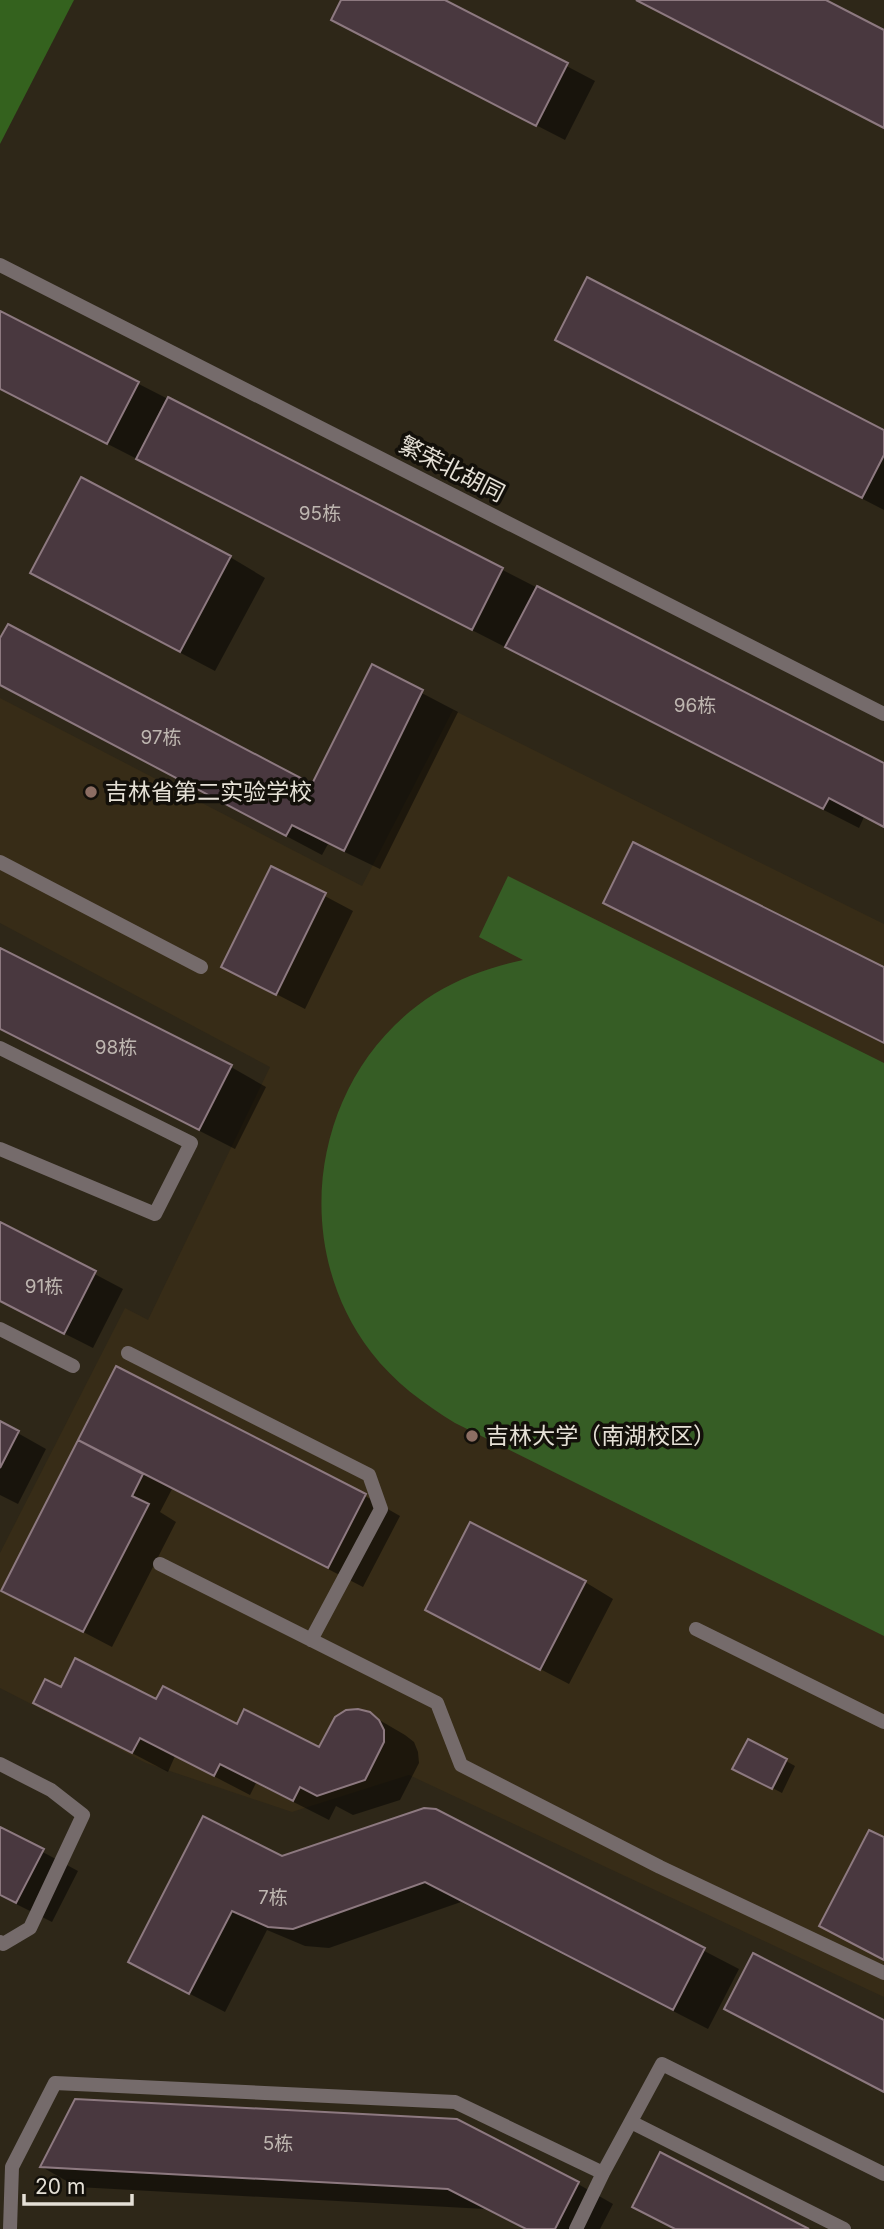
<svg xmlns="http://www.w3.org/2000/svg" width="884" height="2229" font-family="Inter,'Noto Sans SC',sans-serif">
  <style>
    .built { fill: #372c17 }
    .green { fill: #365d25 }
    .forest { fill: #34621e }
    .shadow { fill: #0007 }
    .building { fill: #49383f; stroke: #8d7980; stroke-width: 2 }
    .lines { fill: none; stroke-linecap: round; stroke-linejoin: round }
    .service { stroke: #756b6b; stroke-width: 14 }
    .tertiary { stroke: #756b6b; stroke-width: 14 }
    .education-dot { fill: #8d6e63; stroke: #13100a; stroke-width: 2.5 }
    .labels { text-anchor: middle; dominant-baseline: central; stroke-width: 7; stroke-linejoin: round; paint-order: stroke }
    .number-label { font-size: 19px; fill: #beb6b0 }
    .street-label { font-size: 23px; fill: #e5e0d6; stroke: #13100a }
    .poi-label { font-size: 23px; fill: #e5e0d6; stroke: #13100a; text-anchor: start }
  </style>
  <rect width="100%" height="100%" fill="#2e2718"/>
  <path class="built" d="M0 698 362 886 453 710 884 924V1997L409 1775 292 1812 146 1763 0 1688V1553L125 1308 148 1320 270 1067 0 923Z"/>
  <path class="green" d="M508 876 884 1063V1636L455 1423C424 1404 394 1382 371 1352 285 1240 314 1070 434 994 462 977 491 967 523 960L479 937Z"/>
  <path class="forest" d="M0 0H74L0 144Z"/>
  <path class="shadow" d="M343 0H441L595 81 565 140 361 35Z
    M639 0H822L884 32V128Z
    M0 313 884 765V827L864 817 859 828 542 666 508 647 507 648 0 389Z
    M557 339 884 432V510L592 359Z
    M230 557 265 578 215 671 67 593Z
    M0 642 313 787 372 667 458 712 380 869 328 844 322 855 0 684Z
    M272 868 353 911 305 1009 224 967Z
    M605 902 884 969V1044L640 922Z
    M0 949 231 1067 266 1087 235 1149 0 1029Z
    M0 1224 123 1289 93 1348 0 1301Z
    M117 1368 365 1496 400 1516 363 1587 172 1489 160 1512 176 1522 112 1647 3 1590Z
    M0 1423 46 1449 18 1504 0 1495Z
    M585 1582 613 1599 569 1684 427 1610Z
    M61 1689 156 1701 320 1750 369 1714 405 1735 414 1742 418 1752 419 1763 400 1800 353 1815 336 1806 329 1820 256 1783 250 1795 175 1756 168 1772 35 1702Z
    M786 1761 795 1766 782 1793 744 1773Z
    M435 1811 739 1969 708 2029 461 1902 329 1948 305 1946 267 1930 225 2012 165 1981 282 1858Z
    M0 1829 78 1871 52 1922 0 1896Z
    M727 2009 884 2022V2092L761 2029Z
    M42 2167 578 2184 613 2204 600 2229H525L485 2209 77 2187Z"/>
  <path class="building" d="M341 0H445L568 63 536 126 331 20Z
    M636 0H826L884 30V128Z
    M587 277 884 430V455L862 498 555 340Z
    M0 311 139 382 107 444 0 389Z
    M168 397 503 568 472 630 136 459Z
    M81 477 231 556 180 652 30 573Z
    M537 586 884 763V827L829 798 823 809 505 647Z
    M8 624 312 784 372 664 423 690 344 851 292 825 286 836 0 685V638Z
    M633 842 884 967V1043L603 903Z
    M271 866 326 893 276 995 221 967Z
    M0 948 232 1065 199 1130 0 1029Z
    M0 1222 96 1271 64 1334 0 1301Z
    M116 1366 366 1494 328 1568 78 1440Z
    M0 1421 19 1431 0 1468Z
    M78 1440 143 1474 132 1496 149 1504 83 1632 1 1591Z
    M470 1522 586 1581 540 1670 425 1610Z
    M75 1658 156 1699 163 1686 237 1724 244 1709 319 1747 335 1717 346 1710 358 1709 370 1712 379 1720 384 1730V1742L365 1780 317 1796 300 1787 293 1801 220 1764 214 1776 140 1738 132 1753 33 1703 45 1679 61 1687Z
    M748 1739 787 1759 772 1789 732 1769Z
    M424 1808 436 1809 705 1948 673 2010 425 1882 293 1929 268 1927 232 1911 189 1994 128 1962 203 1816 282 1856Z
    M0 1827 44 1849 16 1903 0 1895Z
    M869 1830 884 1837V1960L819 1926Z
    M753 1953 884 2020V2092L724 2009Z
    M75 2099 457 2119 579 2182 555 2229H526L448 2189 40 2167Z
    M660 2152 809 2229H675L632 2207Z"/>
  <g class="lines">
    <path class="service" d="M0 862 201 967
      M0 1048 191 1143 155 1214 0 1149
      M0 1329 73 1366
      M128 1353 369 1475 381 1509 311 1640
      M160 1564 437 1703 461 1765 660 1867 884 1973
      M696 1629 884 1722
      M0 1764 51 1790 83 1815 30 1928 3 1944 0 1942
      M631 2122 844 2229
      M603 2173 662 2064 884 2174
      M10 2229 12 2167 55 2083 455 2102 603 2173 576 2229"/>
    <path class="tertiary" d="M0 265 884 714"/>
  </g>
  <g class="education-dot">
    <circle cx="91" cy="792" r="7"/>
    <circle cx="472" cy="1436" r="7"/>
  </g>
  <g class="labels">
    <g class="number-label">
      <text x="320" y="513">95栋</text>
      <text x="695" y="705">96栋</text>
      <text x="161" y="737">97栋</text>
      <text x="116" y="1047">98栋</text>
      <text x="44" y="1286">91栋</text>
      <text x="273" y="1897">7栋</text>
      <text x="278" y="2143">5栋</text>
    </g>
    <g class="street-label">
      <text transform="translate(452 469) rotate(27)">繁荣北胡同</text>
    </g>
    <g class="poi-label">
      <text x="105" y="792">吉林省第二实验学校</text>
      <text x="486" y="1436">吉林大学（南湖校区）</text>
    </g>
  </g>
  <path d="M24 2194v10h108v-10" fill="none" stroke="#e5e0d6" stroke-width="3.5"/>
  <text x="35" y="2194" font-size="21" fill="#e5e0d6" stroke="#13100a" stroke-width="5" paint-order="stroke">20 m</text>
</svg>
